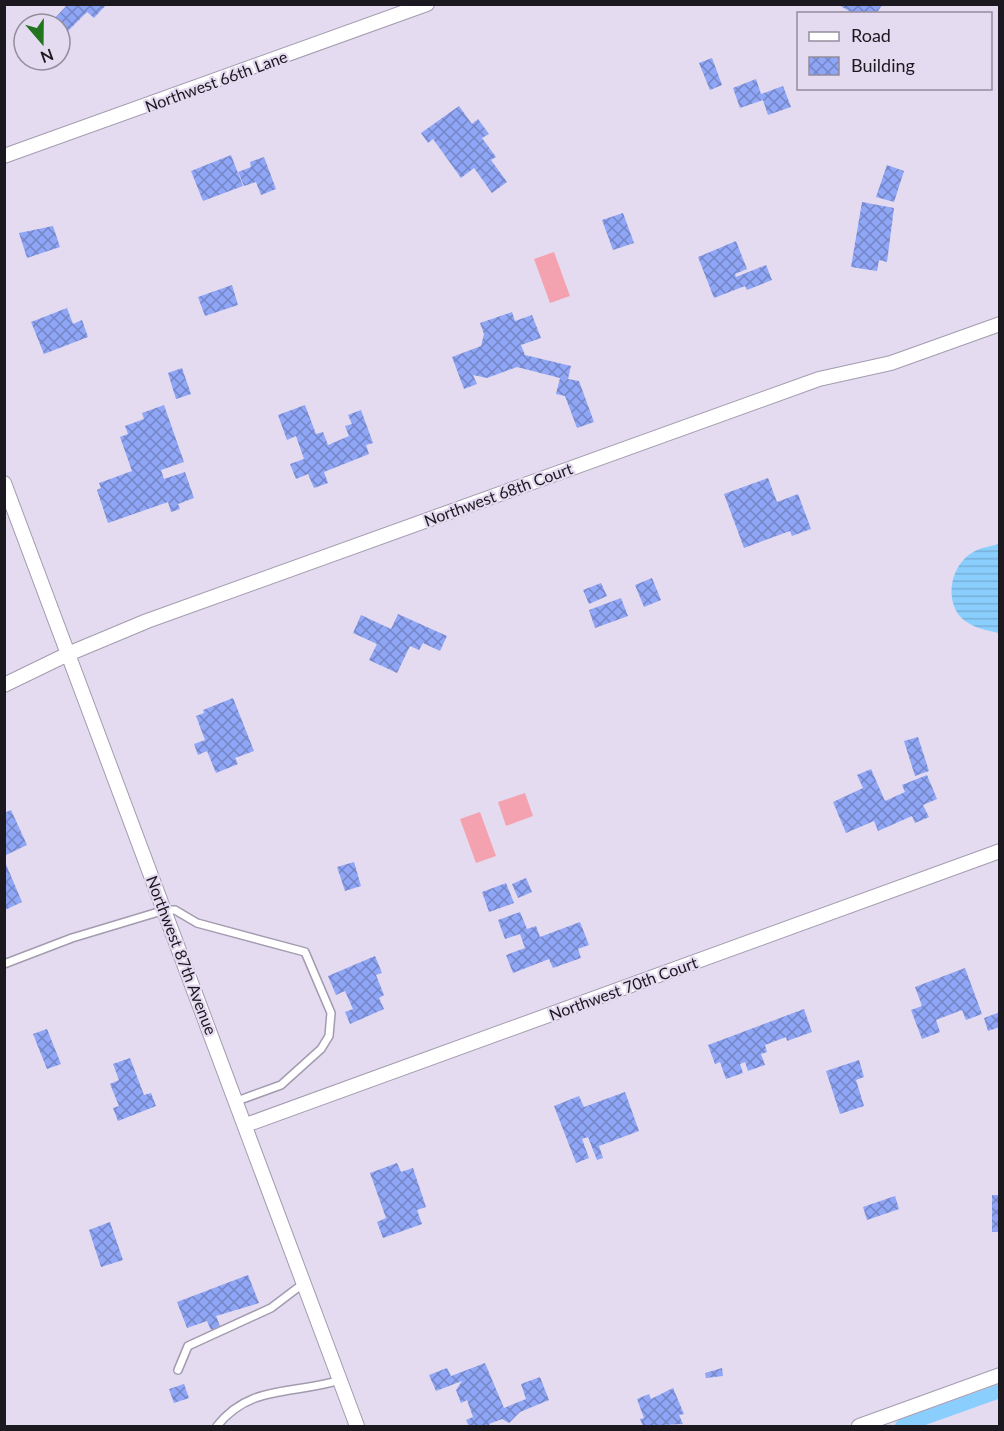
<svg xmlns="http://www.w3.org/2000/svg" width="1004" height="1431" font-family="Lato,sans-serif">
  <style>
    .garden { fill: #f5a2b0 }
    .water { fill: url(#water-rules) }
    .lines { fill: none; stroke-linecap: round; stroke-linejoin: round }
    .canal { stroke: #8acefd; stroke-width: 14 }
    .building { fill: url(#building-cross-hatch) }
    .service-casing { stroke: #a39baf; stroke-width: 10 }
    .minor-casing { stroke: #a39baf; stroke-width: 16 }
    .service { stroke: #fff; stroke-width: 7 }
    .minor { stroke: #fff; stroke-width: 14 }
    .labels { text-anchor: middle; dominant-baseline: central; stroke-width: 4.5; stroke-linejoin: round; paint-order: stroke }
    .street-label { font-size: 16px; fill: #1b181f; stroke: #e4dbf0 }
  </style>
  <defs>
    <pattern id="water-rules" width="6" height="5" patternUnits="userSpaceOnUse" patternTransform="scale(1.5)"><rect width="6" height="5" fill="#8acefd"/><path d="M0 2.5h6" fill="none" stroke="#76b0d8"/></pattern>
    <pattern id="building-cross-hatch" width="8" height="8" patternUnits="userSpaceOnUse" patternTransform="scale(1.5)"><rect width="8" height="8" fill="#8fa5f5"/><path d="M0 0l8 8M0 8l8-8" fill="none" stroke="#7485c6"/></pattern>
  </defs>
  <rect width="100%" height="100%" fill="#e4dbf0"/>
  <path class="garden" d="M554 252 570 296 550 303 534 259Z
    M525 793 533 816 506 826 498 802Z
    M480 812 496 856 476 863 460 819Z"/>
  <path class="water" d="M999 544H1000L999 633C985 630 968 627 958 614 944 592 954 560 977 550 984 547 992 546 999 544Z"/>
  <g class="lines">
    <path class="canal" d="M902 1426 1000 1391"/>
  </g>
  <path class="building" d="M68 4H107L94 18 87 12 67 32 54 19Z
    M839 5H882L876 14H854Z
    M712 58 722 85 710 90 699 63Z
    M756 79 761 94 783 86 791 107 768 115 763 100 740 108 733 88Z
    M459 106 472 124 478 119 489 134 482 138 496 157 491 160 507 182 492 193 474 168 461 178 433 139 428 143 421 133Z
    M231 155 243 186 203 201 191 171Z
    M264 157 276 189 261 195 256 182 244 186 238 172 251 167 250 162Z
    M887 165 904 171 894 202 876 197Z
    M862 202 894 208 887 262 879 260 877 271 851 267Z
    M623 213 634 243 613 250 602 220Z
    M53 226 60 247 27 258 19 233Z
    M736 241 747 269 735 274 736 277 766 265 772 280 747 290 745 286 714 298 698 257Z
    M232 285 238 305 205 316 198 297Z
    M67 308 73 324 82 320 88 337 44 354 31 322Z
    M512 312 515 321 532 315 541 338 521 345 525 355 571 366 568 379 579 381 594 422 577 428 565 396 556 394 560 378 517 367 487 378 473 375 477 384 464 389 452 357 481 346 484 334 480 323Z
    M182 368 191 394 176 399 168 373Z
    M164 405 184 462 161 470 164 479 185 472 194 498 178 504 180 509 171 512 168 502 108 523 97 490 101 488 99 483 132 471 120 437 128 434 125 426 144 419 142 413Z
    M305 405 316 434 323 432 328 445 349 436 345 426 352 424 348 415 361 410 373 443 366 445 369 454 324 472 328 483 314 488 308 474 296 479 290 464 304 459 296 436 287 440 278 415Z
    M768 478 777 502 798 494 811 529 792 536 790 531 744 548 724 494Z
    M652 578 661 600 644 607 635 585Z
    M601 583 607 596 589 604 583 590Z
    M621 598 628 616 595 628 589 610Z
    M398 614 447 636 440 651 423 643 419 650 410 646 397 673 369 660 377 644 353 633 361 615 391 629Z
    M233 698 254 751 235 758 238 764 216 773 207 751 198 755 194 744 205 740 196 716 204 713 203 710Z
    M918 737 929 771 915 776 904 741Z
    M871 769 885 801 905 792 902 785 927 775 937 799 923 805 929 817 915 823 912 816 878 831 874 821 846 833 833 802 863 788 857 775Z
    M11 810 27 845 4 856V813Z
    M5 862 22 902 5 910Z
    M354 862 361 886 345 891 337 867Z
    M526 878 532 892 518 898 512 884Z
    M506 883 514 903 489 912 482 892Z
    M520 912 527 929 536 926 540 937 580 922 589 945 578 949 581 958 553 968 549 959 513 973 506 955 525 948 520 934 505 939 498 920Z
    M375 956 382 973 376 975 384 995 379 998 384 1009 350 1024 345 1012 353 1009 345 991 336 995 328 976Z
    M965 968 982 1014 966 1020 962 1010 936 1020 940 1032 922 1039 911 1010 922 1006 915 987Z
    M804 1009 812 1032 787 1041 786 1037 765 1045 767 1052 761 1054 765 1065 748 1071 745 1062 740 1064 743 1073 726 1079 720 1062 715 1064 708 1045Z
    M1000 1012V1027L988 1031 984 1018Z
    M47 1029 61 1064 47 1069 33 1034Z
    M130 1058 144 1095 151 1093 156 1106 118 1121 113 1108 119 1106 110 1084 119 1080 113 1064Z
    M859 1060 864 1077 856 1080 864 1106 840 1114 826 1071Z
    M625 1092 639 1131 599 1146 603 1158 597 1160 588 1137 582 1139 589 1158 576 1163 554 1106 579 1096 584 1107Z
    M397 1163 401 1172 413 1168 426 1207 417 1210 422 1224 383 1238 377 1222 386 1218 370 1173Z
    M992 1195H1000V1232H992Z
    M895 1196 899 1209 867 1220 863 1207Z
    M110 1222 123 1260 101 1267 89 1230Z
    M248 1275 259 1303 216 1316 220 1326 211 1330 207 1321 187 1328 177 1302Z
    M485 1363 504 1408 526 1399 521 1384 540 1377 549 1400 520 1412 509 1423 502 1419 489 1424 490 1426H469L466 1420 473 1417 467 1400 461 1403 456 1390 462 1381 436 1391 429 1375 447 1368 451 1376Z
    M722 1368 723 1376 706 1378 705 1373Z
    M184 1384 189 1398 174 1403 169 1389Z
    M673 1388 684 1414 679 1415 683 1424 643 1426 640 1419 644 1418 637 1399 649 1394 651 1399Z"/>
  <g class="lines">
    <g class="service-casing">
      <path id="service" d="M4 964 72 938 165 910H175L197 923 305 952 331 1013 329 1036 321 1049 281 1085 237 1101
        M178 1370 188 1346 271 1308 304 1283
        M217 1426C250 1384 293 1395 340 1380"/>
    </g>
    <g class="minor-casing">
      <path id="minor" d="M4 156 427 4
        M4 483 357 1426
        M4 685 68 654 147 621 819 379 891 363 1000 324
        M246 1125 1000 851
        M859 1426 1000 1375"/>
    </g>
    <use href="#service" class="service"/>
    <use href="#minor" class="minor"/>
  </g>
  <g class="labels">
    <g class="street-label">
      <text transform="translate(216 81) rotate(-20)">Northwest 66th Lane</text>
      <text transform="translate(498 494) rotate(-20)">Northwest 68th Court</text>
      <text transform="translate(182 955) rotate(69)">Northwest 87th Avenue</text>
      <text transform="translate(623 988) rotate(-20)">Northwest 70th Court</text>
    </g>
  </g>
  <rect width="1004" height="1431" fill="none" stroke="#1b181f" stroke-width="12"/>
  <rect x="797" y="12" width="195" height="78" fill="#e4dbf0" stroke="#948d9c" stroke-width="1.5"/>
  <rect x="809" y="32" width="30" height="9" fill="#ffffff" stroke="#948d9c" stroke-width="1.5"/>
  <text x="851" y="42" font-size="18" fill="#1b181f">Road</text>
  <rect x="809" y="57" width="30" height="18" fill="url(#building-cross-hatch)" stroke="#948d9c" stroke-width="1.5"/>
  <text x="851" y="72" font-size="18" fill="#1b181f">Building</text>
  <g transform="translate(42 42) rotate(160)"><circle r="28" fill="#e4dbf0" stroke="#948d9c" stroke-width="1.5"/>
  <path d="M0-4.5L10 22L0 15L-10 22Z" fill="#22741e"/>
  <text y="-9" font-size="16" font-weight="bold" text-anchor="middle" fill="#1b181f">N</text>
  </g>
</svg>
